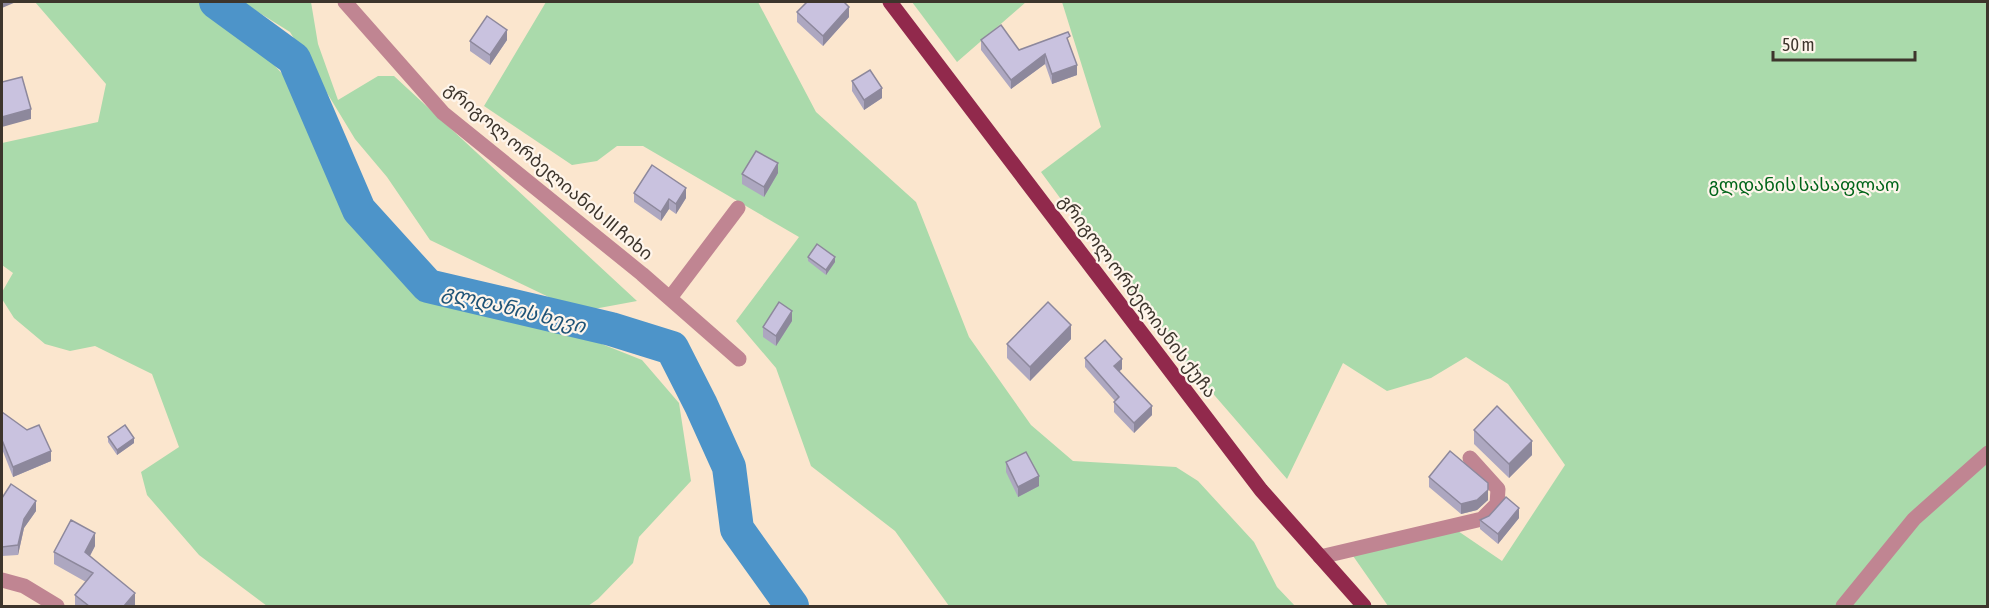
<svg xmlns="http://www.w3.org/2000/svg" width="1989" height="608" font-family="'Asap Condensed','Noto Sans Georgian',sans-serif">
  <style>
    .green { fill: #aadaab }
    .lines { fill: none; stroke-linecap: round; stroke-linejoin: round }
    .river { stroke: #4d94c9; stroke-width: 34 }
    .minor { stroke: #c08592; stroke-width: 15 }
    .major { stroke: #91294c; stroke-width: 15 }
    .wall { fill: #ada7c0 }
    .shaded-wall { fill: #8d889c }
    .building { fill: #c9c2df; stroke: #8d889c; stroke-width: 1.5 }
    .labels { text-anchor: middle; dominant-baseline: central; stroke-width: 4.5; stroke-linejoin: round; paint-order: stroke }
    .street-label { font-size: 18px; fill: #3d352c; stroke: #fef5eb }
    .park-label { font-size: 18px; fill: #006419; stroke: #fef5eb }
    .water-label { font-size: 20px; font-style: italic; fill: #1e5377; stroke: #fef5eb }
  </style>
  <rect width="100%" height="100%" fill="#fbe6ce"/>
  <path class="green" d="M35 2H204L240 27 285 77 351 225 400 279 467 306 559 327 642 360 679 403 691 481 639 537 633 563 598 599 588 606H267L199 555 147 495 141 472 179 447 152 374 95 346 70 351 45 344 14 318 2 299V292L13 273 2 265V143L98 122 106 84Z
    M242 2H311L318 44 338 100 378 76H394L637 301 583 311 555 300 430 240 387 177 355 139 290 32Z
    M546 2H758L816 112 916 202 969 337 1031 425 1073 461 1176 467 1198 481 1254 542 1277 587 1295 606H949L895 531 811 466 776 368 736 321 799 237 643 146H617L597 161 572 165 484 106Z
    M912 2H1026L957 62Z
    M1062 2H1987V606H1388L1351 553 1458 531 1502 561 1565 465 1508 384 1466 357 1431 378 1387 391 1343 363 1287 479 1151 322 1041 172 1101 127Z"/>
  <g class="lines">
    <path class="river" d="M216 2 294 59 359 210 428 286 611 329 672 348 701 405 729 467 737 529 792 606"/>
    <path class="minor" d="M345 2 443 113 642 274 739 359
      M670 298 738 208
      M1320 557 1482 519 1497 504 1498 489 1470 458
      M2 580 24 586 57 606
      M1843 606 1914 519 1988 453"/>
    <path class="major" d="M890 2 1261 490 1364 606"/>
  </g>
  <path class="wall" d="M797 12 849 17 823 46 797 22Z
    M507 40 490 65 470 51V41Z
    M981 40 1019 50 1070 46 1077 75 1052 84 1045 64 1011 89 981 50Z
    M852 81 882 98 864 110 852 91Z
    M778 173 764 197 742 184V174Z
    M634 193 686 198 676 214 669 209 661 221 634 202Z
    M808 257 835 262 826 275 808 261Z
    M792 321 776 346 763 337V327Z
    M1071 339 1030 381 1007 358V344Z
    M1085 358 1122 369 1119 371 1152 415 1134 433 1114 412V402L1115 401 1085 367Z
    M2 412 51 461 13 477 2 449Z
    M1474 430 1532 455 1509 478 1474 444Z
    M108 437 134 443 117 455 108 442Z
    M1006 462 1039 486 1018 497 1006 472Z
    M1429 477 1488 500 1477 510 1461 514 1429 487Z
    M2 498 36 511 24 528 18 555 2 556Z
    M1489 516 1519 518 1498 544 1480 529V520Z
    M95 546 90 556 135 605 134 606H75V595L86 582 54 564V552Z"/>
  <path class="shaded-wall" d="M2 2H16L2 8Z
    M849 7V17L823 46V36Z
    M507 30V40L490 65V55Z
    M1045 54V64L1011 89V80Z
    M1077 65V75L1052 84V74Z
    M882 88V98L864 110V100Z
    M31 109V119L2 127V117Z
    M778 163V173L764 197V187Z
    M686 188V198L676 214V204Z
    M669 199V209L661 221V212Z
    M835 257V262L826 275V270Z
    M792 311V321L776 346V336Z
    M1071 325V339L1030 381V367Z
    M1122 359V369L1114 376V366Z
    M1152 406V415L1134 433V423Z
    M134 438V443L117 455V450Z
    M1532 441V455L1509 478V464Z
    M51 451V461L13 477V467Z
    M1039 476V486L1018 497V487Z
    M1488 483V500L1477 510 1461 514V504Z
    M36 501V511L24 528 18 555V545L24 519Z
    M1519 508V518L1498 544V534Z
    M95 533V546L85 565V552Z
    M135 593V605L134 606H124Z"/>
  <path class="building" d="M807 2H844L849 7 823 36 797 12Z
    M487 16 507 30 490 55 470 41Z
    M1001 25 1019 50 1068 32 1070 36 1067 38 1077 65 1052 74 1045 54 1011 80 981 40Z
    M870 70 882 88 864 100 852 81Z
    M22 77 31 109 2 117V82Z
    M756 151 778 163 764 187 742 174Z
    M652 165 686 188 676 204 669 199 661 212 634 193Z
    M817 244 835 257 826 270 808 257Z
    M779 302 792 311 776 336 763 327Z
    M1048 302 1071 325 1030 367 1007 344Z
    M1105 340 1122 359 1114 366 1152 406 1134 423 1114 402 1119 397 1085 358Z
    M1497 406 1532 441 1509 464 1474 430Z
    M2 412 27 430 39 425 51 451 13 467 2 440Z
    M125 425 134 438 117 450 108 437Z
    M1450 451 1488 483V490L1477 500 1461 504 1429 477Z
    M1026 452 1039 476 1018 487 1006 462Z
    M11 484 36 501 24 519 18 545 2 547V498Z
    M1506 497 1519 508 1498 534 1480 520 1489 516Z
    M71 520 95 533 85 552 135 593 124 606H89L75 595 93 573 54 552Z"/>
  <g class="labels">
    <g class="street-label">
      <text transform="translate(549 171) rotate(40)">გრიგოლ ორბელიანის III ჩიხი</text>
      <text transform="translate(1138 296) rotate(53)">გრიგოლ ორბელიანის ქუჩა</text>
    </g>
    <g class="park-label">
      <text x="1804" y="184">გლდანის სასაფლაო</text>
    </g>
    <g class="water-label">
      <text transform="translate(514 308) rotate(14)">გლდანის ხევი</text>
    </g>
  </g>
  <rect width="1989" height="608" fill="none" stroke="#3d352c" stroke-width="6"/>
  <path d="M1773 51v9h142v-9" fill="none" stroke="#3d352c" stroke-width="3"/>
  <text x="1782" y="51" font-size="18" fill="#3d352c" stroke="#fef5eb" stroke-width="4.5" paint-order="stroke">50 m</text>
</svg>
